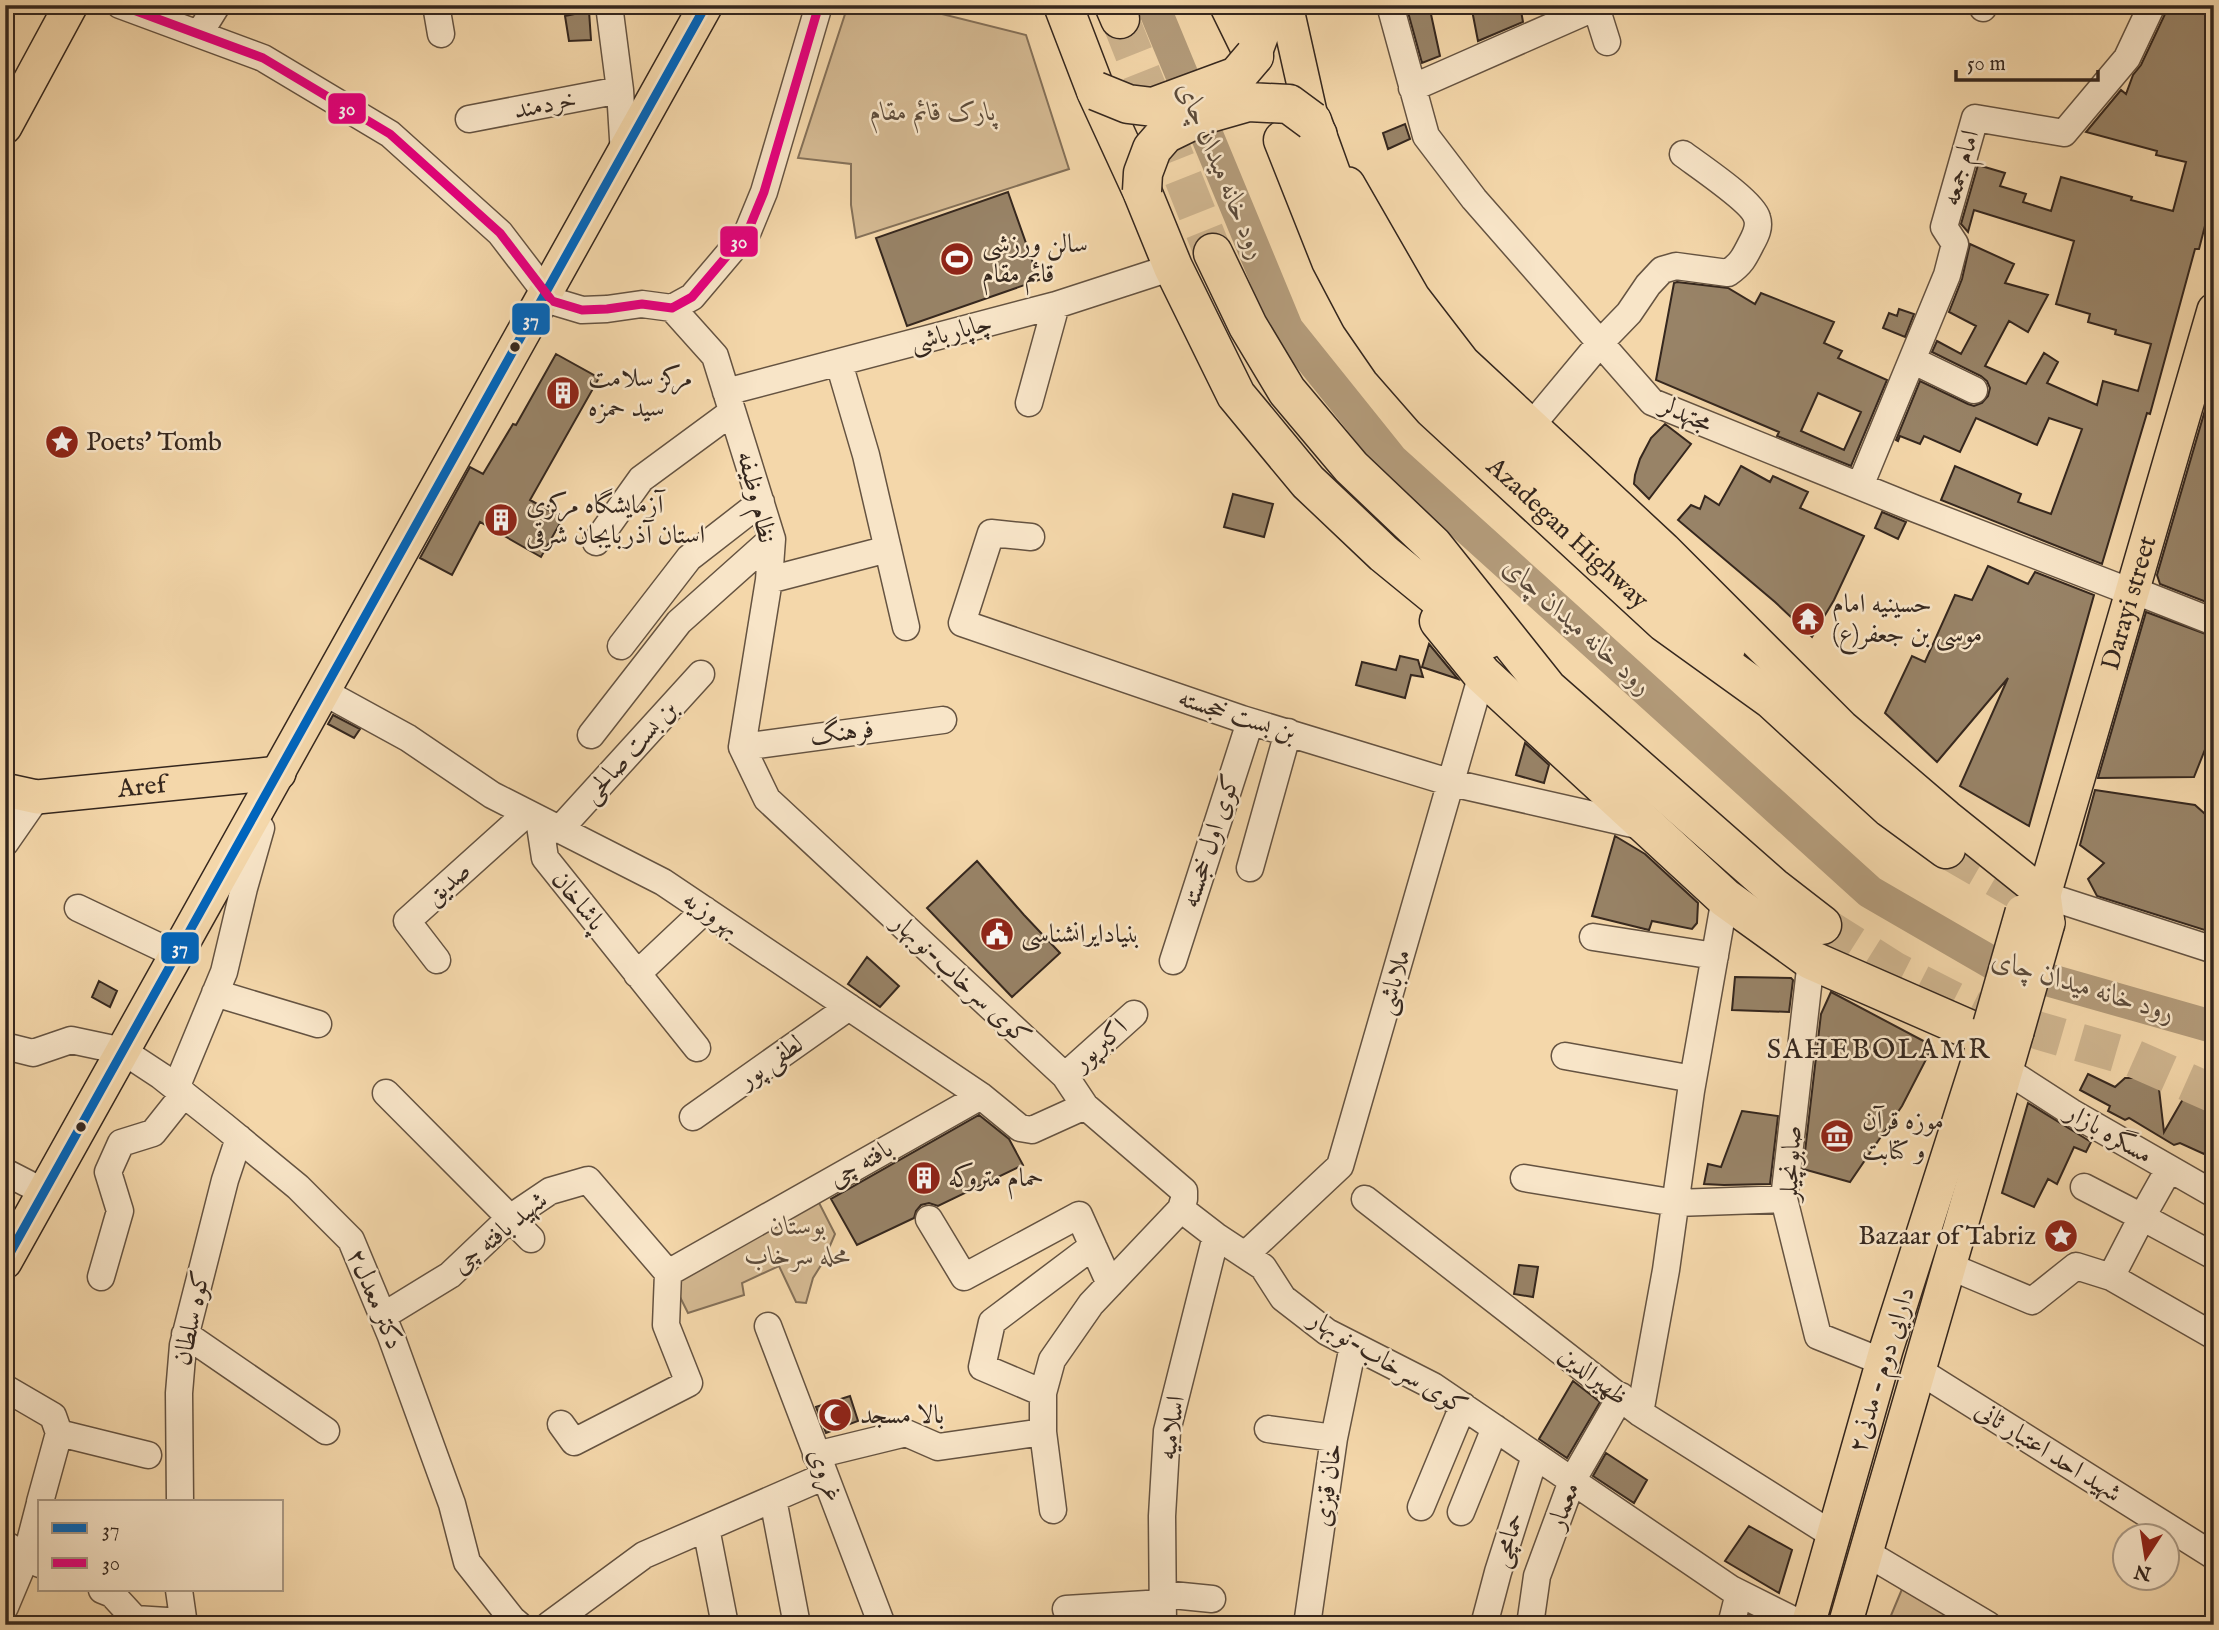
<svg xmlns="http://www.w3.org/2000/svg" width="2219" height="1630" font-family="'IM FELL English',Amiri,serif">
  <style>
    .green { fill: #d4b992; stroke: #847058; stroke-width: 2 }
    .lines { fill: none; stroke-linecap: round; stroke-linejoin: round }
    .river { stroke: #b39b7a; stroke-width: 33 }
    .building { fill: #988367; stroke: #35271e; stroke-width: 2; fill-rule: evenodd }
    .highway-tunnel { stroke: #ceb48e; stroke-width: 38; stroke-dasharray: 38 19; stroke-linecap: butt }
    .minor-casing { stroke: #655341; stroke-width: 29 }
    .major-casing { stroke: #35271e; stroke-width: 36 }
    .highway-casing { stroke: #35271e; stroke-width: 41 }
    .minor { stroke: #f8e5c8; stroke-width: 26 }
    .major { stroke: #f4d7aa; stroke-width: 33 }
    .highway { stroke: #f4d7aa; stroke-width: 38 }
    .major-bridge-casing { stroke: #35271e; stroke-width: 36; stroke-linecap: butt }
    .highway-bridge-casing { stroke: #35271e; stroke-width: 41; stroke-linecap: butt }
    .major-bridge { stroke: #f4d7aa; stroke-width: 33 }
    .highway-bridge { stroke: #f4d7aa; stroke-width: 38 }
    .bus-1-casing { stroke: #f8e5c8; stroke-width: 14 }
    .bus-2-casing { stroke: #f8e5c8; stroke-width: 14 }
    .bus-1 { stroke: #0065bd; stroke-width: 9 }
    .bus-2 { stroke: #e5007d; stroke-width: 9 }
    .bus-dot { fill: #35271e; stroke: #f8e5c8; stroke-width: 2.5 }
    .labels { text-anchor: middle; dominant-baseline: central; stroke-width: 5; stroke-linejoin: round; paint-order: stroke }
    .street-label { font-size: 26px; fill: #35271e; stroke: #f8e5c8 }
    .park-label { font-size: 26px; font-style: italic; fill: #5d4c3b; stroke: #f8e5c8 }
    .poi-label { font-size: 26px; fill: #35271e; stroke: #f8e5c8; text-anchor: start }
    .water-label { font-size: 28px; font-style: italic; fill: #5b4a3a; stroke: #f8e5c8 }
    .neighbourhood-label { font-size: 28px; letter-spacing: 2px; fill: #35271e; stroke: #f8e5c8 }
    .line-badge { stroke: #f8e5c8; stroke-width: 2.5 }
    .badge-label { font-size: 19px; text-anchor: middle; font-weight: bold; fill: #fff }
  </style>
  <rect width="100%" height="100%" fill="#f4d7aa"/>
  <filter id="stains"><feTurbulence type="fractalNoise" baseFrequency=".00286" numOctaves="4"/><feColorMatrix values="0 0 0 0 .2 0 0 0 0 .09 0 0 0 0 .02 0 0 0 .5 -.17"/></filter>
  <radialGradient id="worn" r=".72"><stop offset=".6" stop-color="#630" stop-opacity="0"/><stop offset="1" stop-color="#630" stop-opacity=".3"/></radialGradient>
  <path class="green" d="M848 5H906L1026 35 1069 169 856 238 851 205V164L798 158Z
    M815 1195 835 1234 823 1262 813 1278 806 1303 796 1302 779 1266 742 1283 744 1295 688 1313 668 1273Z
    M1905 1582 1982 1625H1887Z"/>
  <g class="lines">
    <path class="river" d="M1153 5 1287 329 1392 460 1870 892 1996 965 2214 1027"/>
  </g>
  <path class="building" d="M1406 5H1429L1440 56 1422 63Z
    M1471 5H1520L1523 22 1478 41Z
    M2167 5H2214V191L2199 249H2195L2150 414 2147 413 2102 564 1941 500 1955 466 2021 494 2018 502 2051 514 2082 429 2049 418 2037 445 1976 418 1960 452 1924 436 1920 444 1900 436 1898 441 1896 440 1920 381 1968 404 1974 406 1982 403 1988 396 1990 388 1987 381 1981 376 1932 352 1937 341 1961 354 1976 326 1949 312 1962 279 1970 244 2014 264 2005 283 2048 295 2028 332 2009 321 1985 366 2026 384 2044 353 2058 362 2047 383 2097 405 2103 381 2138 391 2151 344 2115 334 2116 330 2088 322 2090 314 2056 304 2074 241 1974 210 1968 232 1961 224 1978 165 2005 173 2000 186 2026 194 2023 202 2051 211 2061 177 2132 197 2131 200 2173 211 2186 162 2156 155 2157 151 2086 132 2121 90 2126 94 2133 75 2141 65 2166 12Z
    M589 11 591 40 569 41 565 16Z
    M1405 124 1410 139 1388 149 1383 133Z
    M1008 192 1039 280 907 326 876 238Z
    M1677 282 1728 288 1755 304 1761 293 1834 322 1824 343 1842 351 1838 358 1887 380 1851 466 1777 436 1779 432 1656 380 1674 283ZM1818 393 1861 412 1844 450 1801 431Z
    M1899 309 1914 314 1905 337 1883 328 1889 313 1897 316Z
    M556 354 599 378 530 500 563 518 541 557 480 522 452 575 420 558 470 467 483 474 513 424 516 425Z
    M2210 393 2214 394V605L2160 584 2157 575Z
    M1665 424 1691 444 1649 499 1634 484 1635 475 1640 459 1651 438Z
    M1741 466 1770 482 1773 476 1808 492 1800 508 1864 536 1834 600 1812 637 1775 602 1678 520 1691 505 1700 509 1705 496 1719 505Z
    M1233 494 1273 504 1264 537 1224 527Z
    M1882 512 1906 522 1898 539 1875 528Z
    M1988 566 2028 584 2035 572 2094 595 2029 826 1960 786 2008 678 1937 762 1885 713 1912 656 1925 662 1955 595 1972 600Z
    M2146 612 2214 637V727L2194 777 2098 778Z
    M1429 644 1458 679 1422 667Z
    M1400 656 1418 660 1423 677 1411 675 1405 698 1356 685 1362 662 1396 670Z
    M333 715 360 729 354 738 328 724Z
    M1525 743 1549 765 1544 783 1516 775Z
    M2095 790 2195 805 2214 822V933L2097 896 2088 879 2104 863 2080 845Z
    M1615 836 1645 854 1698 903 1697 923 1692 929 1652 921 1649 930 1592 916Z
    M977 861 1024 915 1060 953 1012 997 927 908Z
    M867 957 899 986 880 1007 848 984Z
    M1735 977 1791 978 1793 980 1789 1012 1732 1010Z
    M99 981 117 991 110 1007 92 997Z
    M1831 992 1933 1046 1902 1106 1850 1182 1803 1169 1821 1014Z
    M2088 1074 2115 1087 2125 1078H2141L2159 1089 2164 1132 2187 1092 2214 1105V1140L2204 1154 2180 1143 2174 1145 2129 1118 2125 1120 2108 1111 2110 1106 2080 1090Z
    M2028 1103 2091 1142 2086 1152 2074 1147 2057 1184 2048 1179 2034 1207 2002 1193Z
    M1742 1111 1778 1116 1770 1184 1724 1185 1704 1184 1708 1164 1721 1167Z
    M979 1115 1009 1139 1023 1165 938 1206 929 1203 921 1205 916 1211 914 1218 857 1245 831 1199Z
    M1519 1265 1538 1267 1533 1297 1514 1294Z
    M1573 1381 1600 1402 1567 1458 1539 1439Z
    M850 1396 858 1421 826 1433 816 1407Z
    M1606 1453 1647 1480 1634 1503 1593 1476Z
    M1749 1526 1792 1550 1779 1593 1725 1561Z"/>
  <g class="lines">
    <path class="highway-tunnel" d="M1120 19 1213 253
      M1946 849 2015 889 2046 902
      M1822 925 1895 971 1978 1013 2133 1058 2214 1094"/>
    <g class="minor-casing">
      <path id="minor" d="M120 5 263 58 390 134 500 233 552 301 582 310 607 309 642 304 672 308 692 297 748 231 764 192 819 5
        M436 5 441 34
        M609 5 620 90 624 155
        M1390 5 1426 136 1474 199 1652 402 1916 509 2131 592 2148 596 2214 622
        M1983 8 1984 5
        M199 34 217 5
        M1412 88 1596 7 1607 42
        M469 119 620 90
        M672 308 715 356 772 539 769 580 742 747
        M1912 360 1974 390
        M839 363 866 455 906 627
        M726 392 1056 305 1173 267
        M1029 403 1056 305
        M1531 426 1600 343 1629 313 1648 285 1662 270 1676 266 1728 273C1741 264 1744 258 1751 244 1756 235 1760 227 1757 218 1753 202 1699 166 1683 154
        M1860 486 1947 275 1955 244 1944 227 1975 118 2064 133 2127 58 2152 5
        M1031 537 991 533 962 623 1242 719 1452 783 1646 827
        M596 542 641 479 732 412
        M769 580 888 549
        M621 646 689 558 761 502
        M324 692 408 738 492 795 663 882 981 1096 1020 1128 1032 1130 1085 1106
        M591 735 679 622 772 539
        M742 747 767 799 1065 1076 1085 1106 1184 1191V1199L1181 1209 1216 1236 1263 1267 1283 1298 1327 1332 1433 1386 1731 1589 1803 1625
        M742 747 943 720
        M539 819 545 858 697 1048
        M559 830 701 674
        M5 843 37 797
        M1250 868 1288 732
        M2044 895 2214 950
        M78 908 177 955
        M1593 937 1715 956
        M437 960 407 921 527 813
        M1811 960 1784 1199 1818 1336 1883 1362
        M1173 961 1250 722
        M637 974 705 910
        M215 993 318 1024
        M5 1046 33 1053 71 1040 123 1051 161 1076 224 1126 298 1187 351 1240 391 1336 452 1504 467 1562 512 1619 519 1625
        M1565 1056 1693 1079
        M2006 1070 2071 1112 2214 1194
        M1065 1076 1134 1014
        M176 1088 224 972 244 888 261 828 252 822
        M386 1093 531 1239
        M693 1117 849 1007
        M5 1172 44 1192
        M1524 1178 1676 1203 1784 1199
        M2084 1187 2142 1217 2169 1169
        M1365 1199 1640 1413 1833 1535
        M929 1219 964 1277 1079 1215 1110 1284
        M1245 1255 1340 1166 1482 674
        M1949 1266 2032 1301 2076 1266 2111 1277 2214 1336
        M668 1273 981 1096
        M101 1277 120 1211 108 1172 121 1143 153 1133 184 1094
        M2111 1277 2142 1217 2214 1256
        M383 1316 450 1275 510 1218 550 1191 588 1180 668 1273
        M768 1326 882 1625
        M185 1334 326 1431
        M1918 1370 2214 1556
        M5 1388 53 1416 59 1433 148 1455
        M1043 1393 982 1367 992 1322 1093 1246
        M1640 1413 1666 1270 1691 1091 1725 898
        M561 1424 574 1442 689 1383 666 1325 668 1273
        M1268 1429 1334 1438
        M1043 1432 1053 1510
        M816 1455 906 1433 938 1447 1043 1432V1393L1052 1360 1091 1304 1181 1209
        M773 1499 797 1625
        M40 1502 59 1433
        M180 1502 179 1393 183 1345 225 1180 239 1138
        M1421 1507 1463 1406
        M1461 1512 1495 1428
        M706 1528 725 1625
        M5 1544 26 1557 40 1503
        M1865 1552 1988 1625
        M102 1590 112 1594 135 1619 183 1622
        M179 1590 184 1625
        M1162 1594 1212 1599
        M5 1607 26 1557 40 1564
        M1066 1609 1163 1603
        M549 1625 644 1555 825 1476
        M1163 1625 1162 1516 1167 1431 1216 1236
        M1307 1625 1334 1438 1353 1346
        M1484 1625 1498 1572 1535 1456
        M1530 1625 1537 1576 1572 1481 1621 1396
        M1731 1625 1739 1593"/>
    </g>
    <g class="major-casing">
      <g id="major">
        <path d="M1286 5 1312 121 1320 134"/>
        <path d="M1254 56 1273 5"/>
        <path d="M5 127 71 5"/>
        <path d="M1348 184 1413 297 1463 362 1664 549 1842 727 1947 817 2044 895 2048 923"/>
        <path id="s1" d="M5 790 37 797 279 773"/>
        <path id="s2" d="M2044 895 2214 310"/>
        <path d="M5 1262 706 5"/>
        <path d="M1808 1625 1886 1350 1990 1024"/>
        <path d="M1845 1625 2017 1032"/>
      </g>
    </g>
    <g class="highway-casing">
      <g id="highway">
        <path d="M1063 5 1096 91 1142 191 1173 267 1236 395 1308 482 1384 554 1488 639"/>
        <path d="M1114 5 1120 19"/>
        <path d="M1229 5 1254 56"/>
        <path d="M1312 121C1335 183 1355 249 1390 306 1408 336 1430 362 1452 388L1690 607 1726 648"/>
        <path id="s3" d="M1283 140 1331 261 1360 316 1391 361 1433 409 1664 622 1771 699 1890 808 1946 849"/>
        <path d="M1213 253 1248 326 1287 391 1351 467 1433 545 1548 689 1773 887 1822 925"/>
        <path d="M1439 621 1482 674 1725 898 1811 960 1987 1037"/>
      </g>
    </g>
    <use href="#minor" class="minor"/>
    <use href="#major" class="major"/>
    <use href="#highway" class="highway"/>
    <g class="major-bridge-casing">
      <path id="major-bridge" d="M1990 1024 2022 912
        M2017 1032 2048 923"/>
    </g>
    <g class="highway-bridge-casing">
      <path id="highway-bridge" d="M1096 91 1128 104 1153 107 1237 76 1254 56
        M1142 191 1143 173 1152 149 1165 134 1206 114 1248 102 1289 104 1312 121"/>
    </g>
    <use href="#major-bridge" class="major-bridge"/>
    <use href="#highway-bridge" class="highway-bridge"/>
    <g class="bus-1-casing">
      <path id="bus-1" d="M5 1262 706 5"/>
    </g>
    <g class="bus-2-casing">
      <path id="bus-2" d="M120 5 263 58 390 134 500 233 552 301 582 310 607 309 642 304 672 308 692 297 748 231 764 192 819 5"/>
    </g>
    <use href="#bus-1" class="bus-1"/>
    <use href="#bus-2" class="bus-2"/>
  </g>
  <defs>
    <g id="stadium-disc" transform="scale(1.75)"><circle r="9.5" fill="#8f2418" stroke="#f8e5c8"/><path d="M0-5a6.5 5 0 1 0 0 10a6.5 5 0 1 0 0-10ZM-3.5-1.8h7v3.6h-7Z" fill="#fff"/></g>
    <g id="building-disc" transform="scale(1.75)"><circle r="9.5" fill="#8f2418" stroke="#f8e5c8"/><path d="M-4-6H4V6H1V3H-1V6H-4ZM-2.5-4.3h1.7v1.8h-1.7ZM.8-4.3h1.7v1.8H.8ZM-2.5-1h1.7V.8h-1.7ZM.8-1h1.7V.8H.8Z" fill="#fff"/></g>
    <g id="sight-disc" transform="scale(1.75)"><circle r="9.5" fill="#8f2418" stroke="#f8e5c8"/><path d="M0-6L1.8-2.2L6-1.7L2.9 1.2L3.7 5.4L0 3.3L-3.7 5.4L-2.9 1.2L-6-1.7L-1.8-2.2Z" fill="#fff"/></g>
    <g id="temple-disc" transform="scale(1.75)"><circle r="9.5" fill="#8f2418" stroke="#f8e5c8"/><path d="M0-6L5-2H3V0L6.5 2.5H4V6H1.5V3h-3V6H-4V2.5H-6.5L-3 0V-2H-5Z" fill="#fff"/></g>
    <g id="civic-disc" transform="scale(1.75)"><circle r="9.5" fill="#8f2418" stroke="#f8e5c8"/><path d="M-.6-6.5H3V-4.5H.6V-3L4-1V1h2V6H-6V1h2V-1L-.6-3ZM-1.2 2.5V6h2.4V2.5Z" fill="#fff"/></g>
    <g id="museum-disc" transform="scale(1.75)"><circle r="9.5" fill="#8f2418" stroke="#f8e5c8"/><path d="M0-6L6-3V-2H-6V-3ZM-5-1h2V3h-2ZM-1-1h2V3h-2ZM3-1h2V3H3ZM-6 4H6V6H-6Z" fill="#fff"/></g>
    <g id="mosque-disc" transform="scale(1.75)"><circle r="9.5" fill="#8f2418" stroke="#f8e5c8"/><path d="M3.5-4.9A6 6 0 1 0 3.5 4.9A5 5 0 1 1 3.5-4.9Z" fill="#fff"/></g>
  </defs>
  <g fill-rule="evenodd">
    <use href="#stadium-disc" x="957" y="259"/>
    <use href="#building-disc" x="563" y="393"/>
    <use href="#sight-disc" x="62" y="442"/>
    <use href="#building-disc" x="501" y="520"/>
    <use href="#temple-disc" x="1808" y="619"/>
    <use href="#civic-disc" x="997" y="934"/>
    <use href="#museum-disc" x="1837" y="1136"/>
    <use href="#building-disc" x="924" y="1178"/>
    <use href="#sight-disc" x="2061" y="1236"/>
    <use href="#mosque-disc" x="835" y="1415"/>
  </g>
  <g class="bus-dot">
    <circle cx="515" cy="347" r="6"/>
    <circle cx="81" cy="1127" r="6"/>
  </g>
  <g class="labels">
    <g class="street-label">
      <text transform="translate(545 105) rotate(-11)">خردمند</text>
      <text transform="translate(1961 168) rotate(-74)">امام جمعه</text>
      <text transform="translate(951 333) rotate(-15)">چاپارباشی</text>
      <text transform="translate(1686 415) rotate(23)">مجتهدلر</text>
      <text transform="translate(756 497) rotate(76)">نظام وظیفه</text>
      <text stroke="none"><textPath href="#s3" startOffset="494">Azadegan Highway</textPath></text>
      <text stroke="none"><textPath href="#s2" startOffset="304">Darayi street</textPath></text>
      <text transform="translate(1237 716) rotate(18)">بن بست خجسته</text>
      <text transform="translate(842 733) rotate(-7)">فرهنگ</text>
      <text transform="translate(630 752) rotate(-48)">بن بست صالحی</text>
      <text stroke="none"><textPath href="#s1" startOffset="138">Aref</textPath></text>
      <text transform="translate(1211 841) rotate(-72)">کوی اول خجسته</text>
      <text transform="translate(448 884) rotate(-42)">صدیق</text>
      <text transform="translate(578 901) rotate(51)">پاشاخان</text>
      <text transform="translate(711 914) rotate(34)">بهروزیه</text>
      <text transform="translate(961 980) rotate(43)">کوی سرخاب-نوبهار</text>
      <text transform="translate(1394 982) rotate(-74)">ملاباشی</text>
      <text transform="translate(1100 1045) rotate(-42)">اکبرپور</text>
      <text transform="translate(771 1062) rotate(-35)">لطفی پور</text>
      <text transform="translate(2109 1134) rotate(30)">مسگره بازار</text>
      <text transform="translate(1791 1163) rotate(-87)">صابونچیلر</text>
      <text transform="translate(861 1164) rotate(-30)">بافته چی</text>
      <text transform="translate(500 1233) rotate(-39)">شهید بافته چی</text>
      <text transform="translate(375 1299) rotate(67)">دکتر معدل۲</text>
      <text transform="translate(192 1318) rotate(-78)">کوه سلطان</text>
      <text transform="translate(1388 1363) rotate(31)">کوی سرخاب-نوبهار</text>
      <text transform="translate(1882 1370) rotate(-73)">دارایی دوم - مدنی۲</text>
      <text transform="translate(1593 1376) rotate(38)">ظهیرالدین</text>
      <text transform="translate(1172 1428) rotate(-81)">اسلامیه</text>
      <text transform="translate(2048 1452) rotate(32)">شهید احد اعتبار ثانی</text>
      <text transform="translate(825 1475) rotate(69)">غروی</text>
      <text transform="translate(1328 1485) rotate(-82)">خان قیزی</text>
      <text transform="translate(1564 1506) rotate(-69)">معمار</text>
      <text transform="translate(1508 1540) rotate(-72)">حمامچی</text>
    </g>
    <g class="park-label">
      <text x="933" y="112">پارک قائم مقام</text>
      <text x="798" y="1226">بوستان<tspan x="798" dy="30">محله سرخاب</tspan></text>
    </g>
    <g class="poi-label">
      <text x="982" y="244">سالن ورزشی<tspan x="982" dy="30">قائم مقام</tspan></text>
      <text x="588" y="378">مرکز سلامت<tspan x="588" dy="30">سید حمزه</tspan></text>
      <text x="86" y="442">Poets' Tomb</text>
      <text x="526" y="505">آزمایشگاه مرکزی<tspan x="526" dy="30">استان آذربایجان شرقی</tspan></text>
      <text x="1832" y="604">حسینیه امام<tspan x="1832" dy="30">موسی بن جعفر(ع)</tspan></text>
      <text x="1021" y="934">بنیادایرانشناسی</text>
      <text x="1862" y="1121">موزه قرآن<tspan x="1862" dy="30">و کتابت</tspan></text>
      <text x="948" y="1178">حمام متروکه</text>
      <text x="2036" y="1236" text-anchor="end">Bazaar of Tabriz</text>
      <text x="860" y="1415">بالا مسجد</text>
    </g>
    <g class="water-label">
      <text transform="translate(1221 171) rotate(67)">رود خانه میدان چای</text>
      <text transform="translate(1577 627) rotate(42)">رود خانه میدان چای</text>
      <text transform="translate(2083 987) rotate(17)">رود خانه میدان چای</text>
    </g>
    <g class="neighbourhood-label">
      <text x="1879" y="1050">SAHEBOLAMR</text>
    </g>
  </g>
  <g class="line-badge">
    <rect x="327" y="92" width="40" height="33" rx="7" fill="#e5007d"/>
    <rect x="719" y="225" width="40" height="33" rx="7" fill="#e5007d"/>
    <rect x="511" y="302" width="40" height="34" rx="7" fill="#0065bd"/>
    <rect x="160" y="931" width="40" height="34" rx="7" fill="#0065bd"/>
  </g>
  <g class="badge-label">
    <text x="347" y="115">30</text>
    <text x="739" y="248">30</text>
    <text x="531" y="326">37</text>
    <text x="180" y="954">37</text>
  </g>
  <rect width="2219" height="1630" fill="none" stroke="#f4d7aa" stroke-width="28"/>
  <rect x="7" y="7" width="2205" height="1616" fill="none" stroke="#35271e" stroke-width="3.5"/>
  <rect x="14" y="14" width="2191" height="1602" fill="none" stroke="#35271e" stroke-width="2"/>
  <rect x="38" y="1500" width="245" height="91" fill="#f8e5c8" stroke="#aa9984" stroke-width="2"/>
  <rect x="52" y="1523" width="35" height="10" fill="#0065bd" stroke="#aa9984" stroke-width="2"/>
  <text x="102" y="1536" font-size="21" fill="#35271e">37</text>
  <rect x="52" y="1558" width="35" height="10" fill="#e5007d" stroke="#aa9984" stroke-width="2"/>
  <text x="102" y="1570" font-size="21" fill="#35271e">30</text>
  <g transform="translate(2146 1557) rotate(192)"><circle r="33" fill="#f8e5c8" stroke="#aa9984" stroke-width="2"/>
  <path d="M0-5L12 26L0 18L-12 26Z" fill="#8f2418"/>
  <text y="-10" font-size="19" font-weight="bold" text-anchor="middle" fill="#35271e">N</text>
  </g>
  <path d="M1956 70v10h142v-10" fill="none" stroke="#35271e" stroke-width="3.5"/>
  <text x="1967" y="70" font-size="21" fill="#35271e" stroke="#f8e5c8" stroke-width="5" paint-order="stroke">50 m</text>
  <rect width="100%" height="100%" filter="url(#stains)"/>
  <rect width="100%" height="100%" fill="url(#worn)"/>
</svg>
